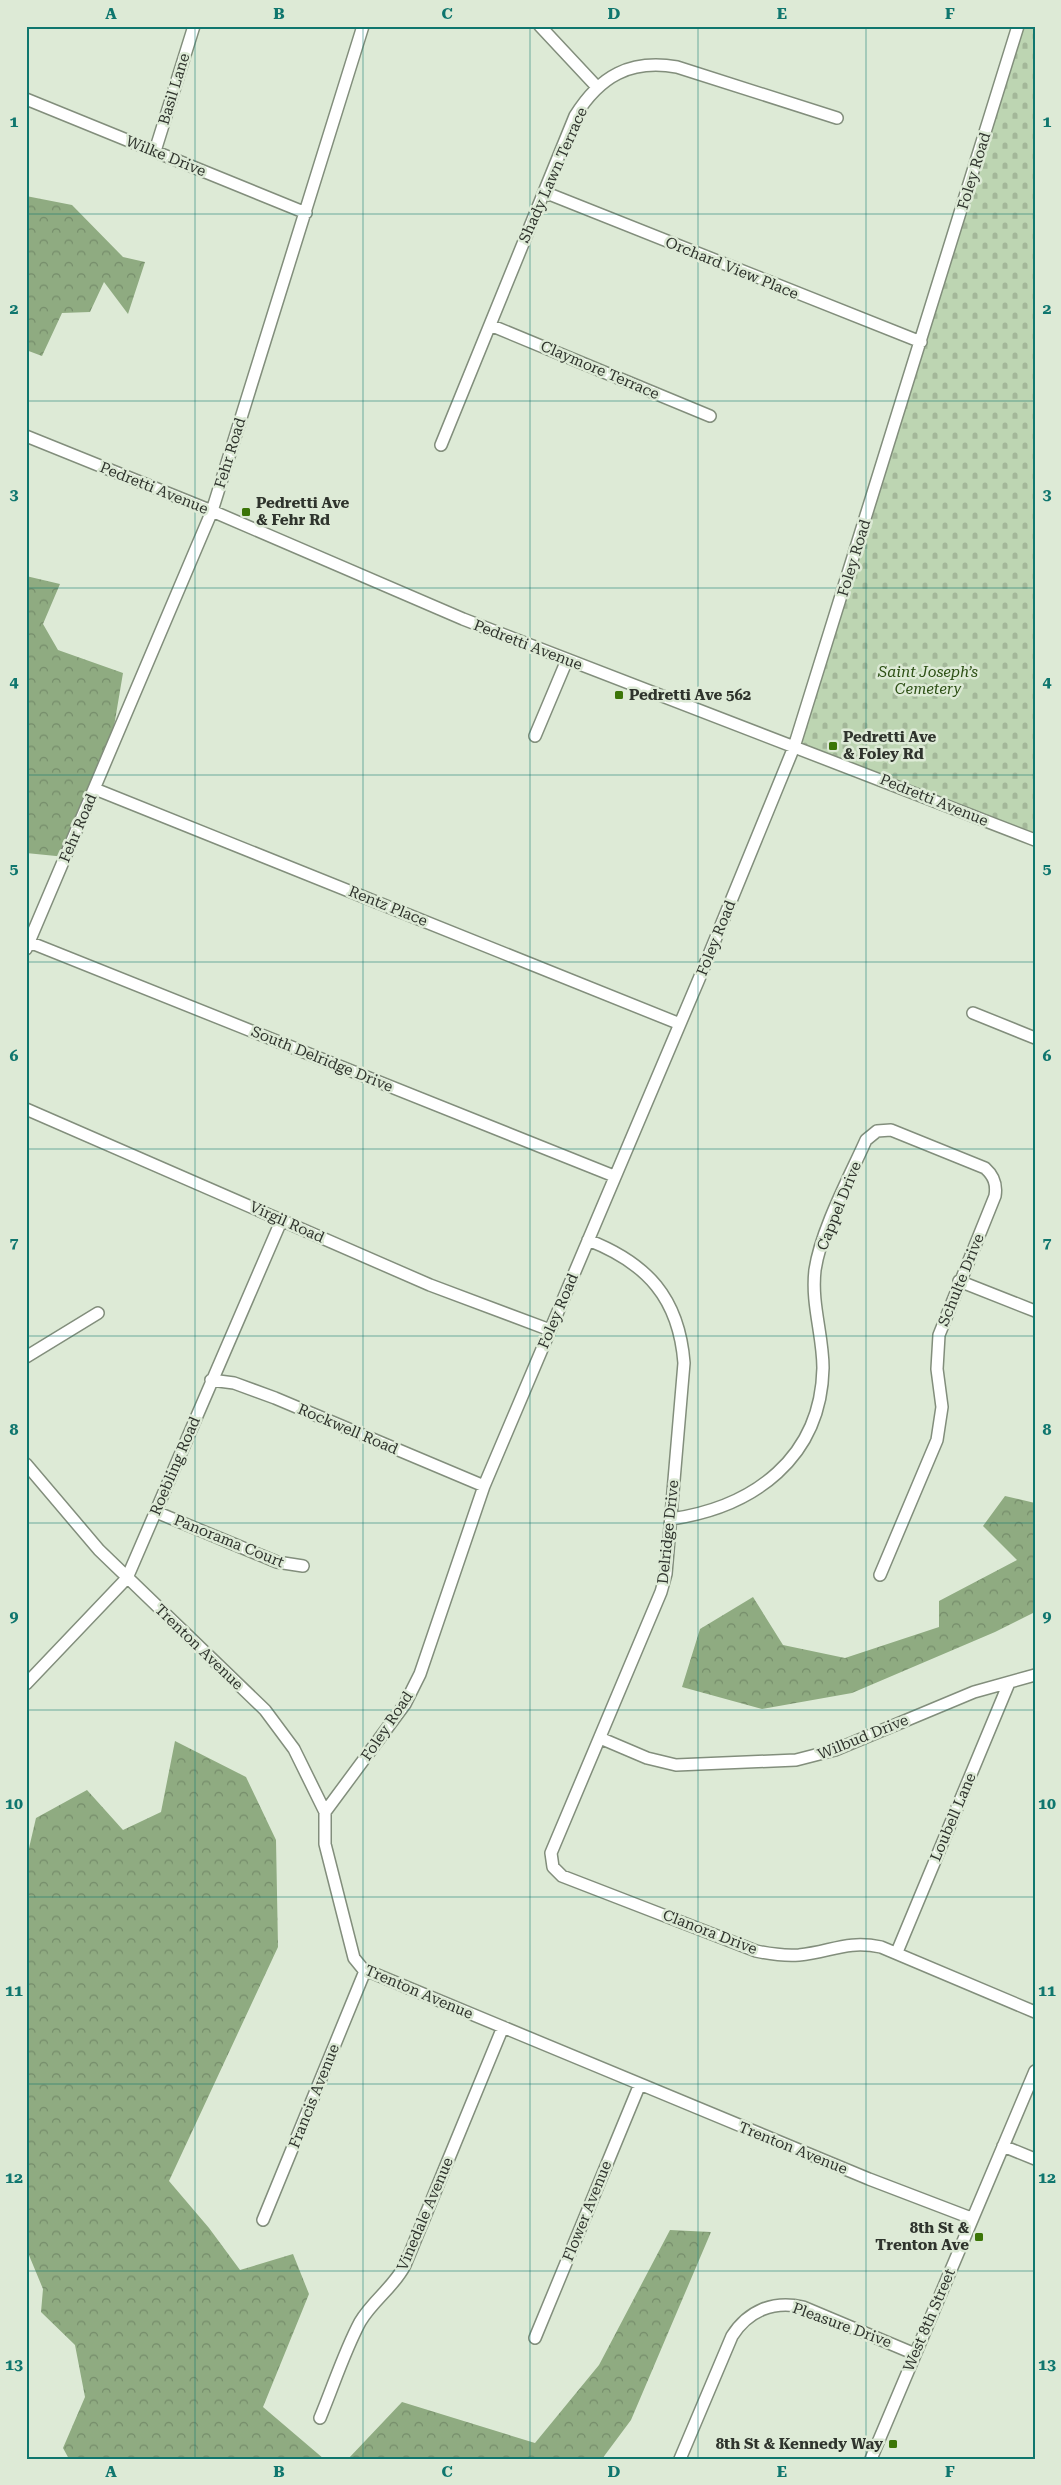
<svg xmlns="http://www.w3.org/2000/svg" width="1061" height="2485" font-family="'Roboto Serif',serif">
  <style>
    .forest { fill: url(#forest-crowns) }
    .cemetery { fill: url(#cemetery-stones) }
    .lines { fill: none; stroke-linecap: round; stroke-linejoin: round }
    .minor-casing { stroke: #828e7c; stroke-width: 14 }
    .minor { stroke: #fff; stroke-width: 11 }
    .grid { fill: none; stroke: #0f766e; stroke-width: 1; stroke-opacity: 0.55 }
    .poi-dot { fill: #3b7507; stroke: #ddead6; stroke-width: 2 }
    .labels { text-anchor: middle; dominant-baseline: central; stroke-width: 5; stroke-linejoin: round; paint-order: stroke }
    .street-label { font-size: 15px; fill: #2f342d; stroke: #ddead6 }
    .poi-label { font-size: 15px; font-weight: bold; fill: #2f342d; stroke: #ddead6; text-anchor: start }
    .park-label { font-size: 15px; font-style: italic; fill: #2c4f14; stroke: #ddead6 }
    .neatline { fill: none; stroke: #0f766e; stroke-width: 2 }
    .grid-label { font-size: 16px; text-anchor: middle; font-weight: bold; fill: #0f766e }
  </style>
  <defs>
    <pattern id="forest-crowns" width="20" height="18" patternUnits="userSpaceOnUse" patternTransform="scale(1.25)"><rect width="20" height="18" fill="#8fab81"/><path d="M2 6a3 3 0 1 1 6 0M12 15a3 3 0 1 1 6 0" fill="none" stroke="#758c6a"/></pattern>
    <pattern id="cemetery-stones" width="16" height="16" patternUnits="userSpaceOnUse" patternTransform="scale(1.25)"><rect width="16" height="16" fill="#bdd5b2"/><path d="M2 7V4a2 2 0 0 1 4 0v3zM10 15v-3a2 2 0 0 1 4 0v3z" fill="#a3b799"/></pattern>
  </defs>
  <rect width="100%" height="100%" fill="#ddead6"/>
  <path class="forest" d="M26 196 72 205 123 257 145 262 128 314 104 282 90 312 62 313 42 356 26 350Z
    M26 576 60 584 43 624 58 650 123 673 109 756 66 857 26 853Z
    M1005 1496 1035 1503V1612L995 1632 852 1693 762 1709 682 1687 700 1629 753 1597 783 1645 845 1658 939 1627V1601L1017 1560 983 1526Z
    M175 1741 246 1777 276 1840 278 1947 169 2181 209 2228 240 2270 293 2254 309 2294 263 2407 324 2459H69L63 2448 85 2397 75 2345 41 2312 43 2289 26 2248V1861L36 1818 87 1790 123 1830 161 1812Z
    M670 2230 711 2232 631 2420 602 2459H348L402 2402 535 2443 599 2365Z"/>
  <path class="cemetery" d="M1018 26H1035V840L794 747Z"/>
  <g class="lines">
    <g class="minor-casing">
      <path id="minor" d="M540 26 597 87
        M26 99 306 213
        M155 151 194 26
        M544 192 921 342
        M490 325 710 416
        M26 436 212 511 463 619 1035 840
        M441 445 575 116C600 76 630 59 677 67L837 118
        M535 736 567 660
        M95 789 680 1024
        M29 942 614 1176
        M26 949 212 511 363 26
        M973 1013 1035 1038
        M26 1109 430 1285 550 1330
        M588 1240C647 1263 679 1298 684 1363L666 1574 661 1592 551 1853 553 1867 562 1876 756 1951C770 1954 784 1956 799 1955 831 1952 846 1940 881 1947L1035 2012
        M959 1281 1035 1311
        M26 1357 98 1313
        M211 1380 234 1383 275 1398 484 1486
        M26 1464 99 1550 265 1710 294 1749 325 1812V1844L354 1958 363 1969 869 2179 971 2218
        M156 1512 277 1562 303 1566
        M671 1519C754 1507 821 1458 823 1368 823 1335 811 1304 815 1270 821 1230 849 1178 866 1140L877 1131 891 1130 985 1168C994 1176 997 1184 995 1196L939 1335 937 1369 942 1407 937 1440 880 1575
        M26 1684 127 1578 282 1219
        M600 1738 647 1758 676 1765 796 1760 835 1750 974 1692 1035 1675
        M325 1812 405 1704 420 1674 484 1486 699 979 794 747 1018 26
        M897 1952 1009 1683
        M1003 2146 1035 2159
        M263 2220 365 1971
        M535 2338 640 2084
        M320 2418C333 2387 344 2352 360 2322 373 2300 394 2287 405 2265L503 2027
        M680 2459 732 2336C748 2311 773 2300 803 2307L915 2354
        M871 2459 1035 2071"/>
    </g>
    <use href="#minor" class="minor"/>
  </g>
  <path class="grid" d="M195 26V2459M363 26V2459M530 26V2459M698 26V2459M866 26V2459M26 214H1035M26 401H1035M26 588H1035M26 775H1035M26 962H1035M26 1149H1035M26 1336H1035M26 1523H1035M26 1710H1035M26 1897H1035M26 2084H1035M26 2271H1035"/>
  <g class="poi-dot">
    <rect x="241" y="507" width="10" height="10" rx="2.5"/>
    <rect x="614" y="690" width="10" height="10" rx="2.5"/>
    <rect x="828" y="741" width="10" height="10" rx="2.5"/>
    <rect x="974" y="2232" width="10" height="10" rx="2.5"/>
    <rect x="888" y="2439" width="10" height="10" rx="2.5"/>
  </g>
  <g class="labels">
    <g class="street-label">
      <text transform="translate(174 89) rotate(-73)">Basil Lane</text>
      <text transform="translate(166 156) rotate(22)">Wilke Drive</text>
      <text transform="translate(974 171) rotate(-73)">Foley Road</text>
      <text transform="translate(553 175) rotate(-66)">Shady Lawn Terrace</text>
      <text transform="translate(732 268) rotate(22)">Orchard View Place</text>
      <text transform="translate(600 370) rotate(23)">Claymore Terrace</text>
      <text transform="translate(230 453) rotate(-73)">Fehr Road</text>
      <text transform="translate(154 488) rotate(22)">Pedretti Avenue</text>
      <text transform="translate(854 558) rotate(-73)">Foley Road</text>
      <text transform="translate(528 645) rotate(21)">Pedretti Avenue</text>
      <text transform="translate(934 800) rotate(22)">Pedretti Avenue</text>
      <text transform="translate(78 828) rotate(-67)">Fehr Road</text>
      <text transform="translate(388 906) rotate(22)">Rentz Place</text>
      <text transform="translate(716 938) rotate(-68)">Foley Road</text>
      <text transform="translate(322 1059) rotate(22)">South Delridge Drive</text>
      <text transform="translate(839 1206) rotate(-68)">Cappel Drive</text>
      <text transform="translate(287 1222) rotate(24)">Virgil Road</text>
      <text transform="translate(961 1280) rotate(-68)">Schulte Drive</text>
      <text transform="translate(558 1311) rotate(-67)">Foley Road</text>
      <text transform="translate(348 1429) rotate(23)">Rockwell Road</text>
      <text transform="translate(175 1466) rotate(-67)">Roebling Road</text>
      <text transform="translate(668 1532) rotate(-84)">Delridge Drive</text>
      <text transform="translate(229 1541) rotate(22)">Panorama Court</text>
      <text transform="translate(199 1647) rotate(44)">Trenton Avenue</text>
      <text transform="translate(387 1726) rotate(-56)">Foley Road</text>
      <text transform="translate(863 1737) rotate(-22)">Wilbud Drive</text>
      <text transform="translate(953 1817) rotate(-67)">Loubell Lane</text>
      <text transform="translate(710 1932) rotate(21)">Clanora Drive</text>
      <text transform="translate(419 1992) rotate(23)">Trenton Avenue</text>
      <text transform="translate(314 2096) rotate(-68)">Francis Avenue</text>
      <text transform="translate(793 2148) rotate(22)">Trenton Avenue</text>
      <text transform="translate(587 2211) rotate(-68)">Flower Avenue</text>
      <text transform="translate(425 2214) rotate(-67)">Vinedale Avenue</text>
      <text transform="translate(929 2320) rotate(-67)">West 8th Street</text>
      <text transform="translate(842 2325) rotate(20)">Pleasure Drive</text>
    </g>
    <g class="poi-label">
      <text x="256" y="503">Pedretti Ave<tspan x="256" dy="17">&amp; Fehr Rd</tspan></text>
      <text x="629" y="695">Pedretti Ave 562</text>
      <text x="843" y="737">Pedretti Ave<tspan x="843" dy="17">&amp; Foley Rd</tspan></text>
      <text x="969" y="2228" text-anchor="end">8th St &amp;<tspan x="969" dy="17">Trenton Ave</tspan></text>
      <text x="883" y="2444" text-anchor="end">8th St &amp; Kennedy Way</text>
    </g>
    <g class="park-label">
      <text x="928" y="672">Saint Joseph’s<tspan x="928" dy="17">Cemetery</tspan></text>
    </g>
  </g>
  <rect width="1061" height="2485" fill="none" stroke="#ddead6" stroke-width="55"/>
  <rect x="28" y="28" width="1006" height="2430" class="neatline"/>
  <g class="grid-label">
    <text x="111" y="19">A</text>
    <text x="279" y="19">B</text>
    <text x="447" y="19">C</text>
    <text x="614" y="19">D</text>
    <text x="782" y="19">E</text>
    <text x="950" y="19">F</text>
    <text x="14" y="127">1</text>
    <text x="1047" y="127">1</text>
    <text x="14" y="314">2</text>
    <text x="1047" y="314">2</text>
    <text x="14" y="500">3</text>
    <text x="1047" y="500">3</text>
    <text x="14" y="687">4</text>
    <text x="1047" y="687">4</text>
    <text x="14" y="874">5</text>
    <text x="1047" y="874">5</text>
    <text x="14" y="1061">6</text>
    <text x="1047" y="1061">6</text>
    <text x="14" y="1248">7</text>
    <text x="1047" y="1248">7</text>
    <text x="14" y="1435">8</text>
    <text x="1047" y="1435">8</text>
    <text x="14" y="1622">9</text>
    <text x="1047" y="1622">9</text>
    <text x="14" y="1809">10</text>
    <text x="1047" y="1809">10</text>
    <text x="14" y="1996">11</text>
    <text x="1047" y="1996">11</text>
    <text x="14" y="2183">12</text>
    <text x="1047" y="2183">12</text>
    <text x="14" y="2370">13</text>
    <text x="1047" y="2370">13</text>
    <text x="111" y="2477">A</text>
    <text x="279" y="2477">B</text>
    <text x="447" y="2477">C</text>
    <text x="614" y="2477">D</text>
    <text x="782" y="2477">E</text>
    <text x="950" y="2477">F</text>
  </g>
</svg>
